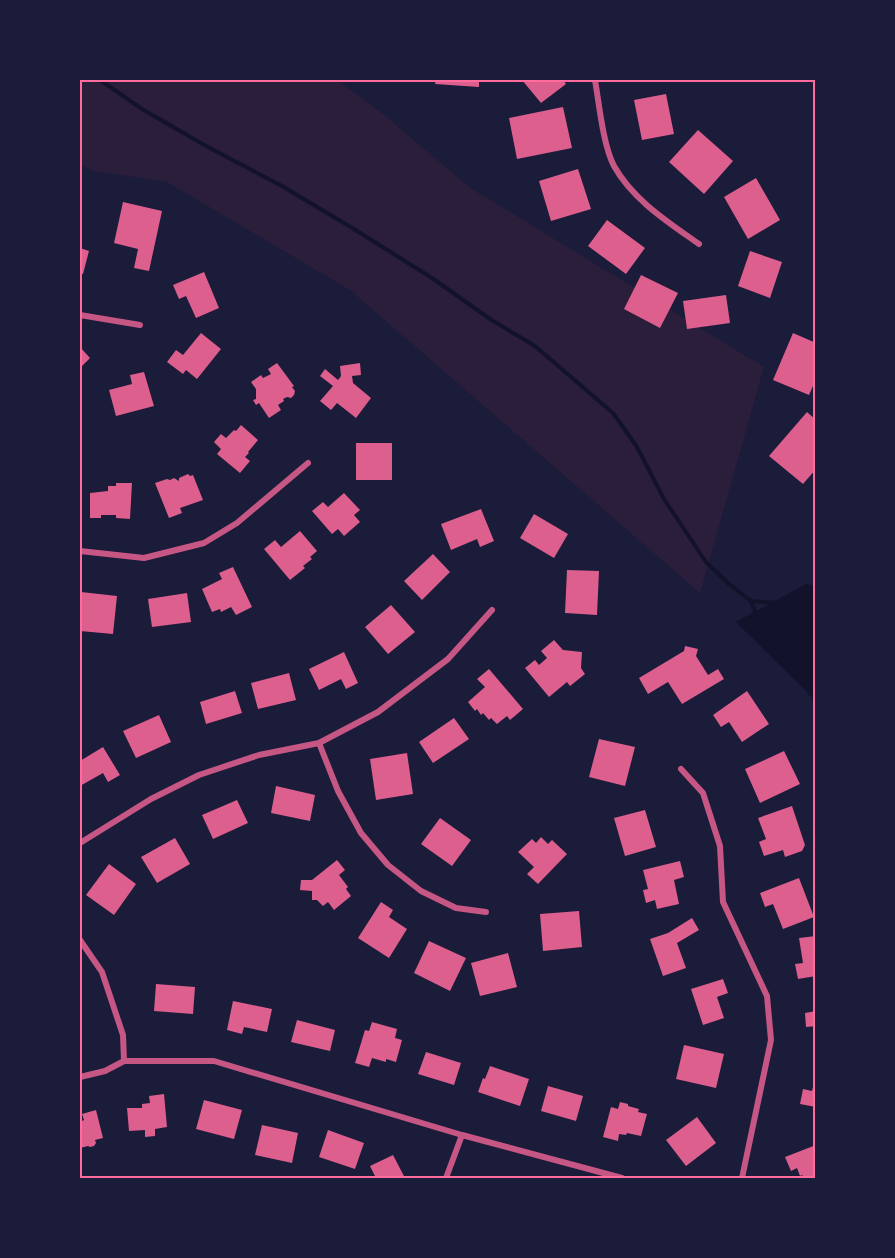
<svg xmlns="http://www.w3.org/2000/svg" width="895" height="1258" font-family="'PT Sans Narrow',sans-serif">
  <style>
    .green { fill: #2a1e3b }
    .water { fill: #12122b }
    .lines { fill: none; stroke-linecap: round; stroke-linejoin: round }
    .stream { stroke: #12122b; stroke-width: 4 }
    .building { fill: #dd5f8e }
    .minor { stroke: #c65784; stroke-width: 6 }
    .neatline { fill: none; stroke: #ff6b9d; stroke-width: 2 }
  </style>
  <rect width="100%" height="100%" fill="#1b1b3a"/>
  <path class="green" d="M80 80H337L383 114 469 187 764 367 700 593 350 290 167 182 95 171 80 165Z"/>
  <path class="water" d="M806 584 815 586V703L807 692 736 622Z"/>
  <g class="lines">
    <path class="stream" d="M100 80 142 109 206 146 282 186 349 226 432 278 490 319 535 346 613 413 637 447 664 499 706 562 729 584 751 601
      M751 601 756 614
      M751 601 777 603"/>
  </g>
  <path class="building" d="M436 80H479V87L435 84Z
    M522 80H563L566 84 541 103Z
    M666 94 674 134 642 140 634 100Z
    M563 107 572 148 517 159 509 118Z
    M698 130 733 161 704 194 669 162Z
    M578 169 591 209 551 221 539 181Z
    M756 178 780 220 748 239 724 197Z
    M123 202 162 211 149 271 134 268 138 249 114 243Z
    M607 220 645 248 626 274 588 246Z
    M80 248 89 251 83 274 80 273Z
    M750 251 782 262 770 298 738 286Z
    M204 272 219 308 196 318 186 296 179 299 173 285Z
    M641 275 678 293 660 328 624 309Z
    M726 295 730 323 687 329 683 301Z
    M201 333 221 349 197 379 186 370 183 374 167 362 176 350 183 355Z
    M793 333 816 343V379L809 395 773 380Z
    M80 347 90 358 80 368Z
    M277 363 294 386 292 387 295 391 294 395 291 398 287 397 283 399 284 401 278 405 281 410 269 418 259 403 256 405 253 400 256 399V389L251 382 261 375 263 378 271 374 268 369Z
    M360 363 361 375 352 376 353 383 371 398 356 418 337 403 331 410 320 401 333 386 320 376 325 369 338 380 341 376 340 366Z
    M144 372 154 406 116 416 109 390 132 384 130 375Z
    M807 412 816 420V469L803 484 769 456Z
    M241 425 258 440 248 452 249 453 245 457 250 461 240 473 217 454 221 449 214 442 221 434 226 438 234 430 236 431Z
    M356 443H392V480H356Z
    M188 474 190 476 193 475 203 500 180 508 182 513 169 518 155 483 167 479 170 480 174 478 179 481V478Z
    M116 483H132L130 519 116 518V515H101V518H90V493L108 491V486H116Z
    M344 493 360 510 354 515 360 522 344 536 338 529 332 534 312 511 323 502 328 507Z
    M481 509 494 541 480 547 477 539 451 550 441 524Z
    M534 514 568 534 554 558 520 538Z
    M300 531 317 551 310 557 312 559 303 566 305 568 290 580 264 549 275 540 281 547Z
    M433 554 450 572 422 600 404 581Z
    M233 567 252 607 236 615 231 607 221 612 220 609 212 612 202 589 222 579 219 573Z
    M567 570 599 571 597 615 565 613Z
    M81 592 117 596 113 634 80 631Z
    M187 593 191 622 152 627 148 599Z
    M391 605 415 632 388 654 365 627Z
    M554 640 563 650 582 652 581 668 585 674 570 686 567 682 549 697 525 668 535 660 539 665 547 658 541 651Z
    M685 646 698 649 696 656 708 675 718 669 724 679 682 704 668 682 648 694 639 678 684 651Z
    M344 652 358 683 346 689 341 679 319 690 309 669Z
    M489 669 523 709 510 720 507 716 497 724 491 718 489 720 483 713 481 715 477 709 475 711 468 702 485 687 477 679Z
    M289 673 296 700 258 709 251 683Z
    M235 691 242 713 206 724 200 702Z
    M747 691 769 724 742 742 729 722 721 727 713 715Z
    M159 715 171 742 136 758 123 731Z
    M454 718 469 739 433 763 419 742Z
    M599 739 635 747 625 786 589 777Z
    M103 747 120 775 108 782 103 773 80 786V761Z
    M784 751 800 784 760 803 745 769Z
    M407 753 413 794 376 800 370 759Z
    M276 786 315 795 310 821 271 813Z
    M237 800 248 823 213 839 202 815Z
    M792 806 805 845 802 851 785 857 783 850 764 856 759 842 766 839 758 818Z
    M645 810 656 847 625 856 614 818Z
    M440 818 471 840 452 866 421 844Z
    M541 837 548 844 552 840 567 854 538 884 527 874 534 867 518 852 532 839 536 843Z
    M175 838 190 864 157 883 141 857Z
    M337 860 345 870 339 875 348 887 346 889 351 896 334 910 328 902 323 906 317 900H312V891L300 890 301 880H312Z
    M680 861 684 877 674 880 679 904 657 909 655 900 646 903 643 890 648 889 643 870Z
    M109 864 136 884 114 915 86 895Z
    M799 878 814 917 783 929 773 904 765 907 760 893Z
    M381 902 393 910 389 917 407 929 389 958 358 938Z
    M579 911 582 947 543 951 540 914Z
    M692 918 699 930 677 943 686 968 663 976 650 939 668 933Z
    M816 936V976L798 979 795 964 803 963 799 938Z
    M429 941 466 958 450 991 414 973Z
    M508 953 517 987 480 996 471 963Z
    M723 979 728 993 717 997 724 1018 703 1025 691 989Z
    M156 984 195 987 193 1014 154 1011Z
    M233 1001 272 1009 267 1032 244 1027 242 1034 227 1030Z
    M816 1011V1026L806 1027 805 1013Z
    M297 1020 335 1030 330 1051 291 1042Z
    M372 1022 397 1029 395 1038 402 1040 396 1062 386 1059V1062L372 1058 369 1067 355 1063 365 1030 369 1031Z
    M684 1045 724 1054 716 1088 676 1079Z
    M426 1052 461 1063 454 1085 418 1074Z
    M490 1066 529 1079 520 1106 478 1092 483 1078 485 1079Z
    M815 1079 816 1107 800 1104 803 1089 812 1091Z
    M548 1086 583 1096 576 1121 541 1111Z
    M164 1094 167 1127 155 1129V1136L145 1137V1130L129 1131 127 1108H142V1104L150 1103 149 1096Z
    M204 1100 242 1110 234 1139 196 1129Z
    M620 1102 628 1104V1106L639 1109 638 1112 647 1114 641 1136 627 1133 626 1135 619 1134 618 1141 603 1137 611 1107 618 1109Z
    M96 1110 103 1138 95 1140 96 1143 94 1146 90 1147 88 1146 80 1148V1122L84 1120 82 1114Z
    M697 1117 716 1143 686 1166 666 1140Z
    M262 1125 298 1133 292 1163 255 1155Z
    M328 1130 364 1143 355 1169 319 1157Z
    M816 1145V1178H804L802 1175 800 1176 797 1168 791 1171 785 1157Z
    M393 1155 405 1178H376L370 1166Z"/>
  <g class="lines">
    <path class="minor" d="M595 80C599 103 603 145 614 166 633 200 668 222 699 244
      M80 315 140 325
      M80 551 144 558 204 543 237 523 308 463
      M319 743 338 791 361 833 388 865 421 891 456 908 486 912
      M681 769 703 793 720 846 723 902 767 996 771 1040 742 1178
      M80 843 151 799 199 775 259 755 319 743 378 712 448 659 492 610
      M80 940 102 972 123 1035 124 1061
      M80 1077 105 1071 124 1061H214L462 1135 622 1178
      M446 1178 462 1135"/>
  </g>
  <rect width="895" height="1258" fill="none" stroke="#1b1b3a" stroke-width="162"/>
  <rect x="81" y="81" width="733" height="1096" class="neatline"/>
</svg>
